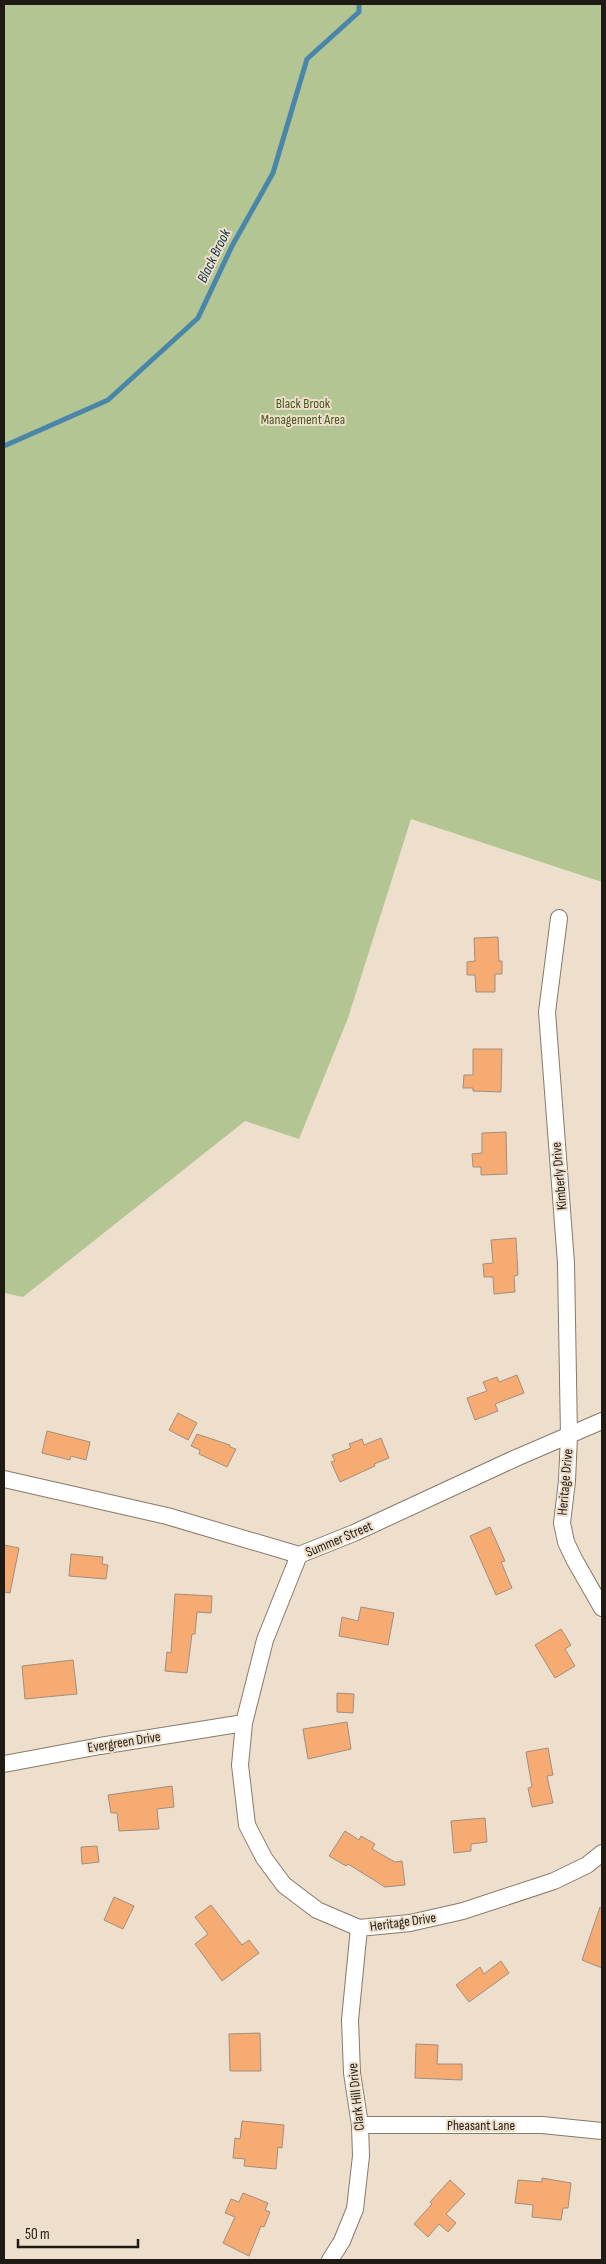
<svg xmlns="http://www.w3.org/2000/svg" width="606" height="2264" font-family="'Sofia Sans Condensed',sans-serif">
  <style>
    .green { fill: #b2c593 }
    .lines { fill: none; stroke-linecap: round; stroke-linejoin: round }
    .stream { stroke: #4a86aa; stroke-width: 5 }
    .building { fill: #f6ab72; stroke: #a18e80 }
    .minor-casing { stroke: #887a69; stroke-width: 18 }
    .minor { stroke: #fff; stroke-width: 16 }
    .labels { text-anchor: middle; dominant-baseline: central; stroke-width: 4; stroke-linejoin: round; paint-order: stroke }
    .park-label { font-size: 14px; fill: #45581d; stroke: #eedfcc }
    .street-label { font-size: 14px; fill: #201a14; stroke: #eedfcc }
    .water-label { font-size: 15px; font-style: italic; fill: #0f354b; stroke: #eedfcc }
  </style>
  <rect width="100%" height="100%" fill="#eedfcc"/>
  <path class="green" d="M4 4H602V882L411 819 348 1018 299 1139 245 1121 23 1297 4 1293Z"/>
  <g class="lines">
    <path class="stream" d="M4 446 108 400 198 318 232 246 273 173 307 59 359 12V4"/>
  </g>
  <path class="building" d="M498 937 499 961H502V974H495V992H476L475 975H467V962L475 961 474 938Z
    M473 1049H502L501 1092 473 1091V1088H463L464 1075H473Z
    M506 1132 507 1174 481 1175V1167H473L472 1154 482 1153V1133Z
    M516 1238 518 1275 514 1276 515 1292 494 1294 493 1277H484L483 1264 493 1263 491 1240Z
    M517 1375 524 1393 495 1404 498 1411 475 1420 467 1398 487 1391 483 1382 497 1377 499 1382Z
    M178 1413 197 1423 188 1440 169 1430Z
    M47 1431 90 1442 86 1460 71 1456 70 1460 42 1453Z
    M197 1434 230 1445V1447L236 1449 227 1467 199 1454 200 1450 191 1446Z
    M381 1438 389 1458 374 1464 375 1466 340 1482 331 1462 335 1461 332 1455 351 1448 349 1444 362 1439 364 1445Z
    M490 1527 505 1561 501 1562 512 1588 496 1595 470 1536Z
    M4 1545 19 1548 10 1593 4 1592Z
    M71 1554 103 1557 102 1564 108 1565 106 1579 69 1576Z
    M175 1594 212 1596 211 1613 197 1612 195 1634H192L187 1673 165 1671 167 1652 171 1653Z
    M361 1607 394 1613 388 1645 339 1636 342 1617 358 1621Z
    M561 1629 571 1645 565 1649 575 1666 555 1678 535 1645Z
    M73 1660 77 1694 25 1699 22 1666Z
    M337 1693 354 1694 353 1713 337 1712Z
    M347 1722 351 1749 308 1759 303 1729Z
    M548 1748 553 1775 547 1776 553 1803 532 1807 528 1788 532 1787 526 1752Z
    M172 1786 174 1807 157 1809 159 1829 119 1831 117 1813H111L108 1795Z
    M485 1818 487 1842 471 1844V1851L454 1853 451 1821Z
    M345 1831 359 1840 361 1836 375 1844 372 1849 395 1862 402 1861 405 1885 385 1887 348 1864 346 1866 329 1856Z
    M97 1846 99 1862 82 1864 81 1847Z
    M114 1897 134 1906 123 1929 104 1920Z
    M211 1905 242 1945 249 1940 259 1953 222 1981 195 1944 208 1934 195 1917Z
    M600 1907 602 1908V1968L582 1960Z
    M501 1961 509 1973 469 2002 456 1985 480 1967 484 1974Z
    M260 2033 261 2071H230L229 2034Z
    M416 2044 438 2045 437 2064H462V2080L415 2078Z
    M242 2121 284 2125 282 2148 278 2147 276 2169 244 2166 245 2159 233 2158 235 2138 240 2139Z
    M542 2178 571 2183 568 2208H563L561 2220 532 2217 533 2205 515 2203 518 2180 542 2182Z
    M450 2180 465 2194 446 2214 456 2223 448 2232 439 2224 428 2237 414 2224 432 2204 430 2202Z
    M243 2193 268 2203 265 2210 270 2212 264 2227 261 2226 249 2256 223 2243 235 2217 225 2213 231 2199 239 2202Z"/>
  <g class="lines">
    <g class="minor-casing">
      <path id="minor" d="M559 918 547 1012 566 1263 569 1436 567 1481 562 1523 566 1542 574 1559 602 1608
        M4 1479 167 1516 299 1555 354 1533 516 1458 602 1421
        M299 1555 265 1640 244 1723 240 1765 247 1825 264 1858 284 1885 317 1910 359 1928 410 1923 463 1911 554 1881 587 1865 602 1853
        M4 1764 100 1746 244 1723
        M360 2125H542L602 2131
        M330 2260 342 2241 355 2209 361 2156 360 2125 352 2073 350 2020 359 1928"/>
    </g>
    <use href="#minor" class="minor"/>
  </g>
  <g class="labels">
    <g class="park-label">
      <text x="303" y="403">Black Brook<tspan x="303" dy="16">Management Area</tspan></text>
    </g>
    <g class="street-label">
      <text transform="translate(559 1176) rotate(-95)">Kimberly Drive</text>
      <text transform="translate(565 1482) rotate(-85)">Heritage Drive</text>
      <text transform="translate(339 1539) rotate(-23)">Summer Street</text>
      <text transform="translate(124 1742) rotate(-9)">Evergreen Drive</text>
      <text transform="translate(403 1922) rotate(-8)">Heritage Drive</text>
      <text transform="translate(356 2097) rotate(-96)">Clark Hill Drive</text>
      <text x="481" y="2125">Pheasant Lane</text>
    </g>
    <g class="water-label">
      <text transform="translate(214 256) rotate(-64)">Black Brook</text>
    </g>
  </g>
  <rect width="606" height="2264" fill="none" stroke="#201a14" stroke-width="10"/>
  <path d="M18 2239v8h120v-8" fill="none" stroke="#201a14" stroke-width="2.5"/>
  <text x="25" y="2239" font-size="15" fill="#201a14" stroke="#eedfcc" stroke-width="4" paint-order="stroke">50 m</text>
</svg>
